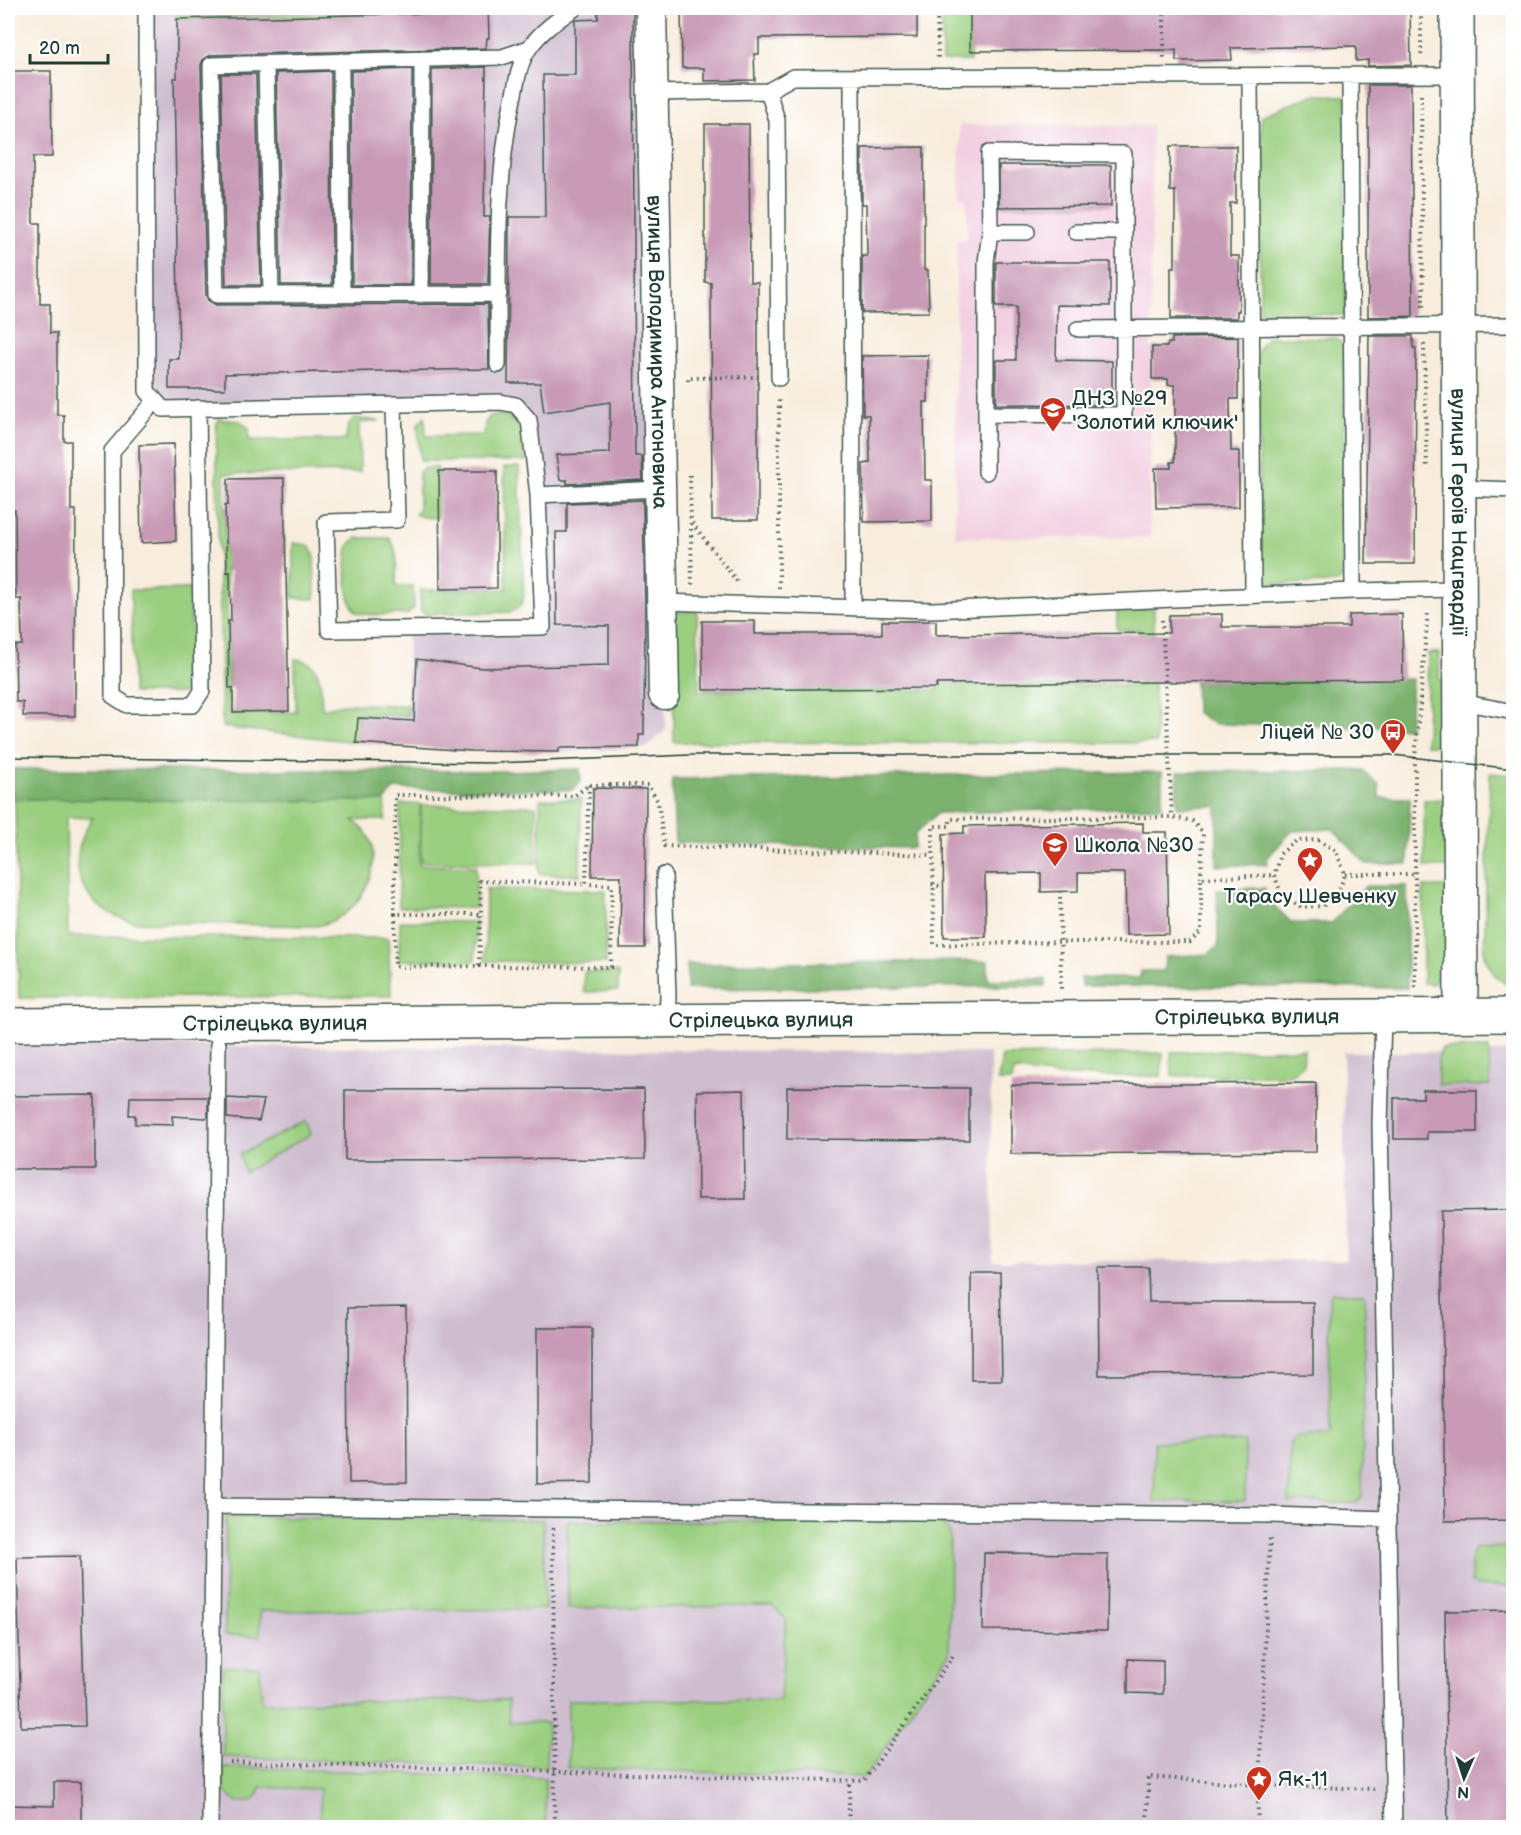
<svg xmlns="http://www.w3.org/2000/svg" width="1521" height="1835" font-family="'Balsamiq Sans',sans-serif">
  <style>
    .built { fill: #f2cfe1 }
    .industrial { fill: #cfbdcf }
    .green { fill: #9bcf80; stroke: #5d865a; stroke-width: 1.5 }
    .forest { fill: #7cb26e; stroke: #4e7851; stroke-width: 1.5 }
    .building { fill: #c89ab5 }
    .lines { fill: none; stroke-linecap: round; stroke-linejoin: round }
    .service-casing { stroke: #40574d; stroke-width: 18 }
    .minor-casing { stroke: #40574d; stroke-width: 33 }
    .tertiary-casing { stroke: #40574d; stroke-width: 36 }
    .secondary-casing { stroke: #40574d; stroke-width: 36 }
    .path { stroke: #40574d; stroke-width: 4; stroke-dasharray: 1.5 4.5; stroke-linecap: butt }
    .service { stroke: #fff; stroke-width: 15 }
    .minor { stroke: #fff; stroke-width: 30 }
    .tertiary { stroke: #fff; stroke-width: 33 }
    .secondary { stroke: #fff; stroke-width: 33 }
    .tram { stroke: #1f3d34; stroke-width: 1.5 }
    .labels { text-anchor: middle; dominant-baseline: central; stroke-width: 4.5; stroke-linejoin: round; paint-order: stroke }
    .street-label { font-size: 21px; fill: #1f3d34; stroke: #fff }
    .poi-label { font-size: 21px; fill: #1f3d34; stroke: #fff; text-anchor: start }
  </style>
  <rect width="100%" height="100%" fill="#fff"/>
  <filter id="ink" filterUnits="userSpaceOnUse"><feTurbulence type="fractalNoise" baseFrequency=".0167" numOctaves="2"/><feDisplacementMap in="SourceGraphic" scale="12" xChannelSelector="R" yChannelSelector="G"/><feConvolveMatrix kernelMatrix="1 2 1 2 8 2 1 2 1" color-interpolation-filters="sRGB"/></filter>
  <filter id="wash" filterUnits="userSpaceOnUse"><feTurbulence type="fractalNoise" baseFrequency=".008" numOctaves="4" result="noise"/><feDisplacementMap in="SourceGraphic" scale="24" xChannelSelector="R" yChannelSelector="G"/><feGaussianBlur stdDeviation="1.35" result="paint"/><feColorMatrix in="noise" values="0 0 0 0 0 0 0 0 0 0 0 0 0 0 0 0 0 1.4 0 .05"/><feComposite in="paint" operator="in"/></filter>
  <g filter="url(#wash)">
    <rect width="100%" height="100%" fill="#f8eddd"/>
    <path class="built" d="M960 125 1152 126 1150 538 955 537 956 240H967V198H959Z"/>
    <path class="industrial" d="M146 8H651L661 602 666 729 648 747 559 752 471 751 356 742 358 714 407 715 408 628 543 626 529 420 516 405 163 409 147 391Z
      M8 1044 990 1053 993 1261 1346 1260 1343 1052H1513V1827L8 1828Z"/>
    <path class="green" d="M176 8H439V13L177 19Z
      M942 8H970V61H942Z
      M1313 95 1346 96V315L1260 313 1261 116Z
      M1267 337 1336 338 1344 346 1345 574 1337 583 1270 584 1260 578 1258 350Z
      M497 415H504L521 425 524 435 525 461H420L418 425 425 416 426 436 484 435 485 423 490 416Z
      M355 418 380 421 359 423 360 472 224 474 229 713 296 712 295 659C325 661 320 688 322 709L343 704 407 705V715L358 714 356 742 222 727 216 426 219 419 240 421 249 428V440H346C347 430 346 424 355 418Z
      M504 467H519L524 596C522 605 519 609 510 612L426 614 421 611 420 590 506 589Z
      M424 468H438L437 518 422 517 415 514 419 510V472Z
      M357 538H389C400 551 396 571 396 586H413L414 608 408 614C396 614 366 617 357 612 346 606 343 554 350 544 351 542 355 540 357 538Z
      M293 543 308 545 314 553 315 599 293 598Z
      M191 589 192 693H133L131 590Z
      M1117 609H1154V697L1155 702 1156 743 674 742V612L697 611 699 691 938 690V655H972L973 686 1140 685V630H1117Z
      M1428 653H1440L1439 680H1453L1452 745H1426Z
      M1490 773 1513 775V986H1508L1494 974 1484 956Z
      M15 799 385 801V820H353C359 825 366 830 369 838 380 862 367 895 348 911 339 919 329 922 318 926L135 922C81 912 61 862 93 818L66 817 68 936 388 938 391 996 19 998Z
      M540 799H581L580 875 539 874Z
      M1449 799 1450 867H1425L1424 800Z
      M400 804H420L419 865 476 866V908L399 907Z
      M421 805 536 806V863L421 862Z
      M1423 887H1451V953L1442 971 1433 984 1423 983Z
      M486 889 606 890V963L485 961Z
      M400 921 476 922 475 961 399 960Z
      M584 972H618V991L584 992Z
      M1442 1048H1489L1490 1086 1438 1085V1060Z
      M1304 1049 1303 1065 1295 1072 1288 1075 1172 1076 1171 1052Z
      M1163 1053 1161 1076H1059L1019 1071 1014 1072 1011 1081H998L1002 1056Z
      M306 1121 311 1134 244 1172 240 1154Z
      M1332 1293H1365L1362 1497 1356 1503 1289 1502 1290 1444 1295 1437H1330L1329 1296Z
      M1154 1442H1245V1501H1154Z
      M226 1517 543 1520 545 1609 260 1611V1636L225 1635Z
      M567 1521H939L950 1533 949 1654 865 1777 568 1768V1700H780L786 1619 772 1606 568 1608Z
      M1513 1547V1586H1478L1471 1583V1555L1476 1548Z
      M223 1667H260L262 1702 508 1700 509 1722 547 1723 546 1767 223 1757Z
      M223 1767 545 1778 546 1827H320V1789L260 1787C257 1803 252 1801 237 1803L224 1791Z"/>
    <path class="forest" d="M1412 679 1409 728 1214 724 1196 712 1195 681Z
      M8 769 503 771 580 769 581 782 572 790 394 789 385 801 8 799Z
      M1363 770 1379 785V798H1410L1408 864H1366L1333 829 1292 831 1268 857 1267 864 1217 866V806L1177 807V772Z
      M1162 772V807L938 813 915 834 914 848 675 843 672 779Z
      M1366 886H1407V988L1082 986 1081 978H1140L1141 971H1164L1165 957 1208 954 1218 946 1217 889 1265 888V897L1292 923H1332Z
      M988 961V980L1046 979V986L687 989V964Z"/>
    <g id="blocks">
      <path class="building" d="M439 8H488L489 38H487L486 48 211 55 203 60 201 65 206 295 208 300 216 305 488 304 489 369 225 374V389H169V359H179L174 78H177V19L439 13Z
        M598 8H633L635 456H642L643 480 567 484V480H560L556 455 610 453V402L544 412 540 383H508L509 217H545L543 75H575V20L598 19Z
        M681 8H917V37L759 38V54H754L755 80 704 81V68H682Z
        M970 8H1410L1411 65 1368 66V60L1356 61V46L1231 48 1232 60 1176 61V50L970 51Z
        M486 67 484 217H490L488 284H431L432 69Z
        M412 69 411 285H352L351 71Z
        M8 71H51L52 157H33V223H40V304H50V333H57V415H64V441H71V510H76L75 716H23V702H16L15 645H22L21 599H16L15 510H10V496H8Z
        M331 71 332 285H281L276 73Z
        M221 74H256L261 285H226Z
        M1368 85H1411L1413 316 1368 317Z
        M705 124H749L750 282H758V520H712L711 283 705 282Z
        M1170 146H1236V203H1230V256H1239V311H1237V318H1171V267H1175V191H1170Z
        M924 147V270H928L929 312 862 313V256H867L866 204H862V148Z
        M999 165H1111V206L999 207Z
        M996 262H1110V306L1057 305 1056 360 1112 361V405L996 404V360H1016V307H996Z
        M1369 336H1413V348H1416L1415 564H1366Z
        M1238 337V399H1230L1231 451H1239V507L1156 508 1155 468H1171V462H1175V385H1168V379H1152V347H1167L1168 343H1172V338Z
        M928 355V402H924L925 480H932V521L864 522 863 464 870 463 869 415H863L862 356Z
        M174 444 176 541 141 543 139 445Z
        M439 471H497V588L440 589Z
        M284 478 289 711 233 712V688H229L228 621H231L230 571 227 572 225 505H228V479Z
        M643 500 645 612 644 735H639V747L559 748V752L471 751 356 743 358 718 414 721 417 659 482 668 609 665V626L557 625 556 532H567V503Z
        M1222 614V627H1349V615L1402 614 1403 680 936 684 937 688 703 690 702 621H755V634H882V621H936V635L1169 633V615Z
        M593 788 646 789 645 948H620L621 876H592Z
        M1143 823V832H1167L1169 934 1126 935 1125 873H1078V891L1041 892V873L985 874 986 937H944L943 834 964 833V826Z
        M1316 1083V1152L1011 1154V1085Z
        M787 1087 969 1088V1140L787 1139Z
        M644 1089 645 1159 345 1160V1090Z
        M744 1090 745 1199H698L697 1091Z
        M1423 1090H1477V1132H1427V1139H1394V1098H1423Z
        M95 1095V1169H8V1096Z
        M130 1097H208V1116L206 1118 172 1116 173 1125 135 1124V1115H129Z
        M227 1098 264 1100 259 1121 227 1118Z
        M1511 1210 1514 1520 1445 1521 1441 1211Z
        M1098 1268H1148L1149 1302H1313V1374L1099 1375Z
        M971 1273H1000L1002 1380H971Z
        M406 1307 407 1482 349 1483 348 1308Z
        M537 1328H592V1483L537 1484Z
        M984 1553 1108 1554 1107 1631 983 1630Z
        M80 1556 85 1726 21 1727 17 1557Z
        M1514 1610V1827H1448L1445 1611Z
        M1128 1659 1163 1660V1694L1128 1693Z
        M54 1782H81V1827H8V1805L54 1806Z"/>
    </g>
  </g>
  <g filter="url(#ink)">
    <use href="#blocks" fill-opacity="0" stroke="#40574d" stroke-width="1.5"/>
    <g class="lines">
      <g class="service-casing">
        <path id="service" d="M146 8 147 391 163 409 500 402 516 405 529 420 538 495 543 627 329 630 326 522 397 520 394 404
          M341 61 342 295
          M266 63 271 295
          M1250 76 1253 595
          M1350 76 1353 591
          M852 77 853 608
          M652 93 768 91
          M990 232H1027
          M1076 232H1124
          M499 294 216 295 211 65 502 57 529 48
          M421 295 422 59
          M1078 329 1514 325
          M498 365C499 277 494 185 513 99 517 81 519 62 530 47 542 30 559 19 575 8
          M779 378 777 120 768 91 793 77 1457 75
          M155 401 112 451 113 696 127 705H193L202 691 198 408
          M986 414 1124 415V154L989 153 990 232 986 262V472
          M1460 488 1514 490
          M538 495 659 489
          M661 602 932 610 1353 591 1460 589
          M1461 702 1514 712
          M664 875 668 995 667 1021
          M1383 1016 1380 1124 1394 1828
          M214 1506 1271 1515 1388 1519
          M210 1828 218 1044"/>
      </g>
      <g class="minor-casing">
        <g id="minor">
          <path id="s1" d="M651 8 664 694"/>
        </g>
      </g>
      <g class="tertiary-casing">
        <g id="tertiary">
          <path id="s2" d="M1457 8 1461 1015"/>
        </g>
      </g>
      <g class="secondary-casing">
        <g id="secondary">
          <path id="s3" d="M8 1025 1514 1015"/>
        </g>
      </g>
      <path class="path" d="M937 8 938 58
        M1164 8V58
        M1421 55V8
        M1421 95 1423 307
        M1424 344 1427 469
        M688 381V378L761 377
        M690 475 692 585
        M692 523 739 584
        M779 588V397
        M1162 620 1172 817
        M589 785 586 884 480 881 481 914H395V795L574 796 589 785H610
        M610 785H648L658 802 664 846 933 855
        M1318 840 1336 851 1345 874 1339 891 1323 906 1301 907 1282 895 1274 875 1280 854 1296 841Z
        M1345 874H1416
        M1201 878 1203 833 1192 821 1172 817 950 819V826H933L934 945 1060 942H1190L1201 932V878L1274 875
        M932 884 943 887
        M1060 891 1061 989
        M395 914V967L479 966 481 914
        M479 966 611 967 612 885 586 884
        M1415 987V758L1428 611
        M553 1528 555 1828
        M230 1762 864 1781 955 1653
        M848 1828 850 1781
        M1147 1828 1148 1777 1259 1785 1374 1789
        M1257 1828 1270 1535"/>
      <use href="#service" class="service"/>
      <use href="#minor" class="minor"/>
      <use href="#tertiary" class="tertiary"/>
      <use href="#secondary" class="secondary"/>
      <path class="tram" d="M8 757 494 763 690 755H1393L1514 769"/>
    </g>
  </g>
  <defs>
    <g id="school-pin" transform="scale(1.35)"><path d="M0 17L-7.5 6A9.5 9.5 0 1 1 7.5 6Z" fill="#c8321e" stroke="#fff"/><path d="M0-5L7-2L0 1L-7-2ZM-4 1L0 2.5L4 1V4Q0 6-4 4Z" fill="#fff"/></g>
    <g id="bus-pin" transform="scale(1.35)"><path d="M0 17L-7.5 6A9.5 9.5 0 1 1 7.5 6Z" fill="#c8321e" stroke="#fff"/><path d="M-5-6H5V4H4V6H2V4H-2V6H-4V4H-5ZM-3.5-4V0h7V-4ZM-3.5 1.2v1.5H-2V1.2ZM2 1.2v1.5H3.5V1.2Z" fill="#fff"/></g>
    <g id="sight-pin" transform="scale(1.35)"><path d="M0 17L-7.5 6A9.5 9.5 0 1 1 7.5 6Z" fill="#c8321e" stroke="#fff"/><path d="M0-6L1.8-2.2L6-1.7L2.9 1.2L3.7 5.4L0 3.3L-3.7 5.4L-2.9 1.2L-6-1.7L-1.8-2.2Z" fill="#fff"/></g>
  </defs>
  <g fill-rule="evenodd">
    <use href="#school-pin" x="1053" y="410"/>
    <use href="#bus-pin" x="1393" y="732"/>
    <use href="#school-pin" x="1055" y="845"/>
    <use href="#sight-pin" x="1310" y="860"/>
    <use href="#sight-pin" x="1259" y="1779"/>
  </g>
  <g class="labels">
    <g class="street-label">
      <text stroke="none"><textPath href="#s1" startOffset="344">вулиця Володимира Антоновича</textPath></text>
      <text stroke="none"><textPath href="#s2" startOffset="504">вулиця Героїв Нацгвардії</textPath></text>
      <text stroke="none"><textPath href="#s3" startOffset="1239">Стрілецька вулиця</textPath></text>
      <text stroke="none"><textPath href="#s3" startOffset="753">Стрілецька вулиця</textPath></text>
      <text stroke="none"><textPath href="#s3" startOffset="267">Стрілецька вулиця</textPath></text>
    </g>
    <g class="poi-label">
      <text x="1072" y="398">ДНЗ №29<tspan x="1072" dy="24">'Золотий ключик'</tspan></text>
      <text x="1374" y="732" text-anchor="end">Ліцей № 30</text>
      <text x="1074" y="845">Школа №30</text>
      <text x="1310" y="896" text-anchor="middle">Тарасу Шевченку</text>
      <text x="1278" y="1779">Як-11</text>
    </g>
  </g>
  <rect width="1521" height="1835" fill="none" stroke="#fff" stroke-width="30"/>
  <g transform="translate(1464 1778) rotate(183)" stroke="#ffffff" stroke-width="4.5" paint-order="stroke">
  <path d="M0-4.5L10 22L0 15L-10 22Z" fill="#1f3d34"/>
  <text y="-9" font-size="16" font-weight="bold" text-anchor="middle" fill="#1f3d34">N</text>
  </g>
  <path d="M30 54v9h78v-9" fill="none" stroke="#1f3d34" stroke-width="3"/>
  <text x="39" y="54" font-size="18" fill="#1f3d34" stroke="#ffffff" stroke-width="4.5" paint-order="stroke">20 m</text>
</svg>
